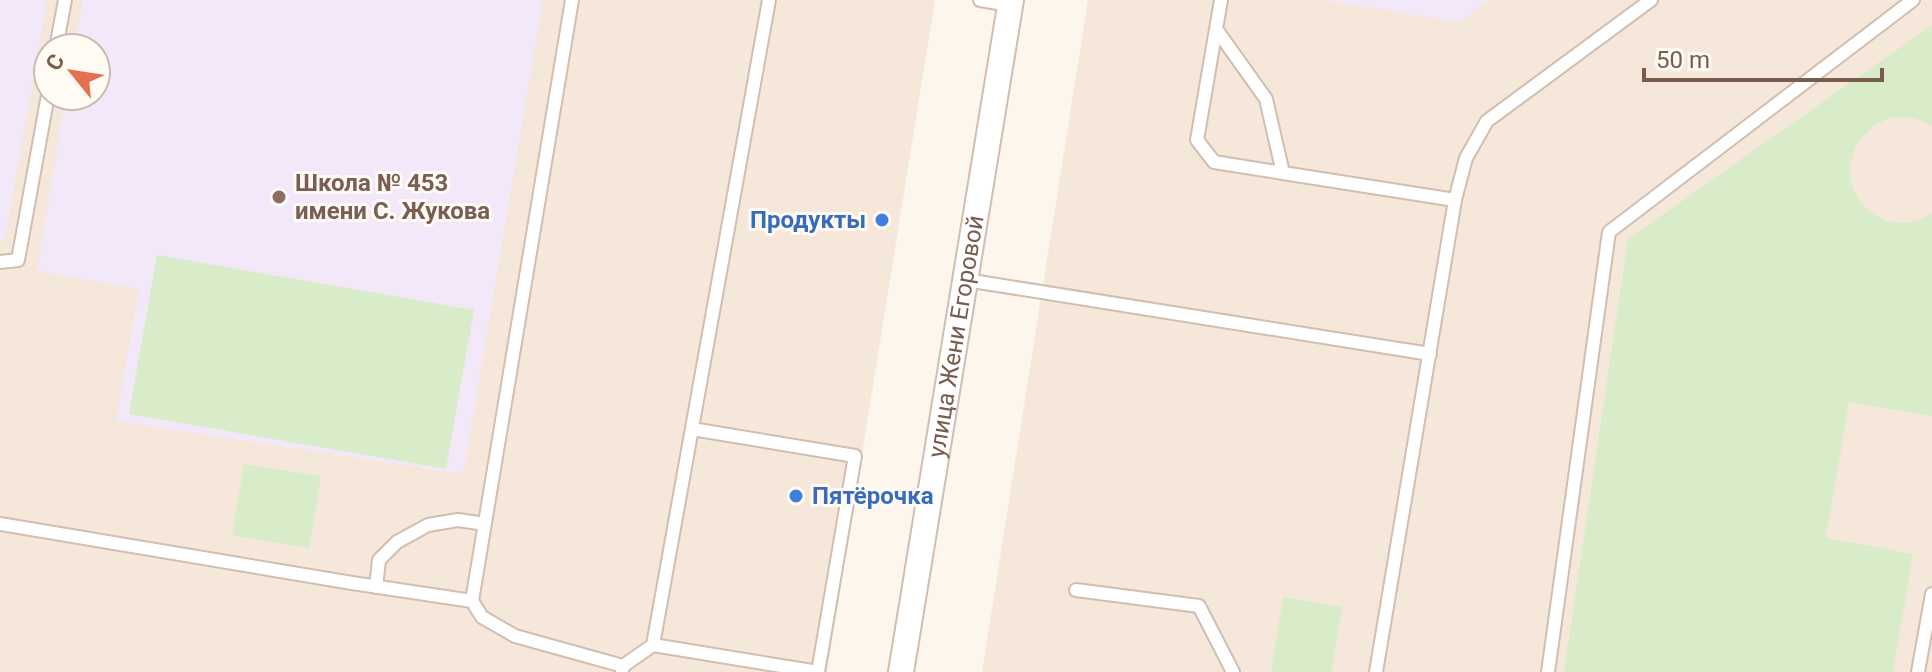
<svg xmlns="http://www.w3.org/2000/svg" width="1932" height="672" font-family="Roboto,sans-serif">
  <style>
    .residential { fill: #f5e8da; fill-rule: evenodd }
    .education { fill: #f3e8fa }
    .green { fill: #d8ecc9 }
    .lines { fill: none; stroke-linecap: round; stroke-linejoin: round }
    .service-casing { stroke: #d1beb0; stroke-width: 16 }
    .minor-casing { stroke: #d1beb0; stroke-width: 28 }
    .service { stroke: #fff; stroke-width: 12 }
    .minor { stroke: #fff; stroke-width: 24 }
    .education-dot { fill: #8d6e63; stroke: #fffaf3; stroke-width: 3 }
    .shop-dot { fill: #3f7fe0; stroke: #fffaf3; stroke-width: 3 }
    .labels { text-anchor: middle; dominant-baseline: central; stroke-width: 6; stroke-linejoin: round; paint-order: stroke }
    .education-label { font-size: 24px; font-weight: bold; fill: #785e54; stroke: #fffaf3; text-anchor: start }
    .shop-label { font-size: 24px; font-weight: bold; fill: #366cbe; stroke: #fffaf3; text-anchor: end }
    .street-label { font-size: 24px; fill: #7a5c4d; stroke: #fffaf3 }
  </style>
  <rect width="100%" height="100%" fill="#fdf6ec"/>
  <path class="residential" d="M0 0H935L827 672H0ZM48 48H96V96H48Z
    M1088 0H1932V672H982Z"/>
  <path class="education" d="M0 0H47L5 239H0Z
    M83 0H543L463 474 116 421 139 289 37 271 66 96H96V48H74Z
    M1323 0H1488L1459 22Z"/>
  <path class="green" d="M1932 25V126C1865 86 1813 190 1885 220 1900 226 1919 222 1932 213V416L1849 402 1826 538 1913 554 1893 672H1564L1628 239Z
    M157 255 474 310 446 469 129 414Z
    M244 464 321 476 309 548 232 535Z
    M1283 597 1342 607 1331 672H1271Z"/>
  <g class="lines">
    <g class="service-casing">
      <path id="service" d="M980 0 1010 5
        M1221 0 1216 29 1266 99 1283 173 1455 200 1466 158 1487 121 1651 0
        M1216 29 1197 140 1214 162 1283 173
        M56 48 65 0
        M0 262 18 260 48 95
        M966 280 1430 354
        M692 429 855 456 818 672
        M0 524 352 583 472 601 482 617 515 636 623 666
        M376 587 379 560 397 542 428 525 458 520 485 524
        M1076 590 1199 606 1233 672
        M472 601 572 0
        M653 645 769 0
        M622 671 623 666 653 645 818 672
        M1376 672 1455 200
        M1548 672 1609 232 1913 0
        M1918 672 1932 594"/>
    </g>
    <g class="minor-casing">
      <g id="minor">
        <path id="s1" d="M901 672 1011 0"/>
      </g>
    </g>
    <use href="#service" class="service"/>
    <use href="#minor" class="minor"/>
  </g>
  <circle class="education-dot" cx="279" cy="197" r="8"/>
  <g class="shop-dot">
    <circle cx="882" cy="220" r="8"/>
    <circle cx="796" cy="496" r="8"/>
  </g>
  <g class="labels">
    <g class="education-label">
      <text x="295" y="183">Школа № 453<tspan x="295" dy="28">имени С. Жукова</tspan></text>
    </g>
    <g class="shop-label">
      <text x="866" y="220">Продукты</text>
      <text x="812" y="496" text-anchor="start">Пятёрочка</text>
    </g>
    <g class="street-label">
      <text stroke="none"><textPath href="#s1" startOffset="340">улица Жени Егоровой</textPath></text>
    </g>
  </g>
  <g transform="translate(72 72) rotate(300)"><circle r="38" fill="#fffaf3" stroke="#cabbb1" stroke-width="2"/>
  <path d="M0-6L14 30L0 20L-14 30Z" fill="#e76f51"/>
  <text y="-12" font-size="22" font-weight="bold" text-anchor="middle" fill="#7a5c4d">С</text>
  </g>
  <path d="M1644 68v12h238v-12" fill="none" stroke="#7a5c4d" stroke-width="4"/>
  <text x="1656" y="68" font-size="24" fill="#7a5c4d" stroke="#fffaf3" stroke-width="6" paint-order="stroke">50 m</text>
</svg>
